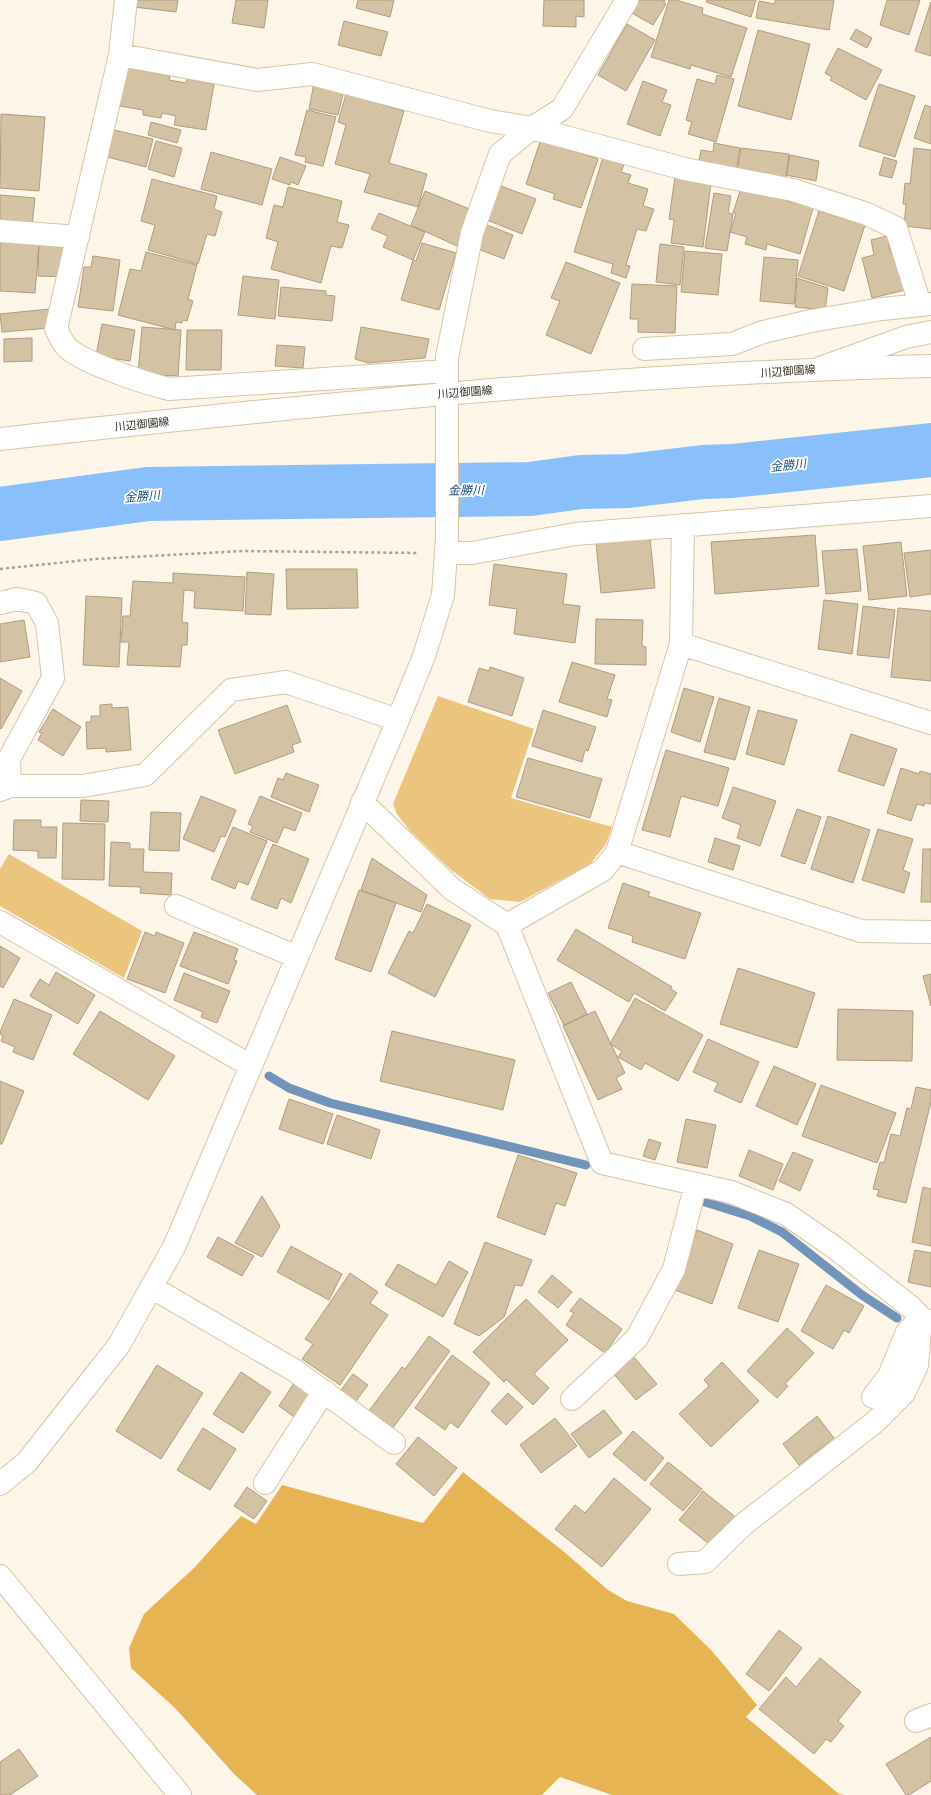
<svg xmlns="http://www.w3.org/2000/svg" width="931" height="1795" font-family="Inter,'Noto Sans JP',sans-serif">
  <style>
    .green { fill: #ebc47e }
    .forest { fill: #e6b453 }
    .lines { fill: none; stroke-linecap: round; stroke-linejoin: round }
    .stream { stroke: #7094ba; stroke-width: 9 }
    .river { stroke: #89c0fb; stroke-width: 54 }
    .building { fill: #d3c2a3; stroke: #ae9d7f }
    .minor-casing { stroke: #d7c5a6; stroke-width: 24 }
    .major-casing { stroke: #d7c5a6; stroke-width: 24 }
    .path { stroke: #a7a093; stroke-width: 2.5; stroke-dasharray: 3 3; stroke-linecap: butt }
    .minor { stroke: #fff; stroke-width: 22 }
    .major { stroke: #fff; stroke-width: 22 }
    .labels { text-anchor: middle; dominant-baseline: central; stroke-width: 3.5; stroke-linejoin: round; paint-order: stroke }
    .street-label { font-size: 11px; fill: #342d21; stroke: #fff }
    .water-label { font-size: 12px; font-style: italic; fill: #1c4c7b; stroke: #fff }
  </style>
  <rect width="100%" height="100%" fill="#fcf5e8"/>
  <path class="green" d="M438 696 534 729 511 798 612 827 606 844 590 864 520 902 490 899 450 869 410 831 397 814 393 804Z
    M9 854 142 931 124 978 0 906V869Z"/>
  <path class="forest" d="M463 1472 563 1551 608 1590 627 1601 674 1614 712 1651 757 1705 746 1717 839 1794 845 1795H612L560 1777 542 1795H257L234 1774 175 1708 131 1668 129 1648 144 1614 194 1568 241 1516 256 1524 282 1485 423 1523Z"/>
  <g class="lines">
    <path class="stream" d="M269 1076 289 1088 330 1103 586 1165
      M705 1202 750 1216 782 1232 862 1295 897 1318"/>
    <path class="river" d="M0 514 148 494 530 489 581 482 628 481 703 472 732 471 931 450"/>
  </g>
  <path class="building" d="M135 0H178L176 12 134 7Z
    M236 0H268L264 28 232 23Z
    M358 0H394L390 17 356 8Z
    M544 0H584V17L576 16V27L543 26Z
    M637 0H665L664 3 666 4 653 25 630 12Z
    M669 0H676L703 8 702 14 747 28 731 77 691 65 690 69 651 57Z
    M707 0H756L751 17 706 2Z
    M775 0H834L829 30 756 18 759 1 775 4Z
    M887 0H920L909 35 880 25Z
    M931 2V56L915 51Z
    M344 21 388 32 381 56 338 45Z
    M627 24 655 40 626 91 598 75Z
    M856 29 872 38 867 48 850 39Z
    M758 30 810 44 791 120 738 106Z
    M838 48 882 70 866 100 830 80 832 77 825 73Z
    M128 68 170 76 169 80 186 83 187 79 214 84 206 130 174 125 176 116 162 113 161 118 143 115V110L120 106Z
    M717 75 734 79 716 142 688 134 692 122 686 120 697 79 715 84Z
    M643 81 667 90 662 102 671 105 660 136 627 124Z
    M314 83 344 90 338 115 309 109Z
    M879 84 915 96 895 157 859 146Z
    M346 94 404 111 389 163 427 174 418 207 364 192 370 174 335 164 346 125 338 122Z
    M925 105 931 107V144L914 138Z
    M307 110 336 117 323 166 305 162 306 157 295 155Z
    M1 114 45 117 39 191 0 188Z
    M151 122 181 130 177 143 148 135Z
    M114 130 153 139 146 167 107 157Z
    M541 139 598 159 581 208 553 199 555 194 526 184Z
    M156 141 182 148 174 177 148 169Z
    M714 143 740 148 736 171 698 165 701 150 713 152Z
    M741 148 789 154 786 179 737 172Z
    M914 148 931 150V229L904 226 906 204H903L905 183 910 184Z
    M211 152 272 169 262 205 201 189Z
    M790 155 819 161 816 181 786 175Z
    M280 157 306 166 298 185 291 182 290 185 272 179Z
    M603 157 624 164 621 172 631 175 628 183 648 189 643 206 654 209 646 231 637 229 626 265 630 266 626 278 611 273 613 264 574 252Z
    M884 157 897 161 892 178 879 175Z
    M675 177 711 182 703 247 671 243 674 220 669 219Z
    M152 179 217 196 214 209 222 212 215 236 207 234 198 264 148 250 155 225 141 221Z
    M501 186 536 199 522 234 487 220Z
    M288 187 342 201 337 222 349 225 342 248 331 246 321 283 271 269 278 242 266 238 274 205 283 207Z
    M741 188 813 208 800 254 767 244 766 250 745 244 747 237 730 232 736 213H733Z
    M425 191 472 210 457 246 411 225Z
    M714 193 731 196 728 213 733 214 727 251 705 248Z
    M0 195 35 198 32 226 0 224Z
    M819 211 865 225 844 291 798 276Z
    M379 213 425 232 413 260 383 247 388 236 371 229Z
    M487 225 513 235 504 259 478 249Z
    M887 236 890 251 895 250 905 290 872 298 862 258 874 255 871 240Z
    M0 242 39 244 35 293 0 291Z
    M39 242 65 243 64 277 38 276Z
    M422 243 456 253 439 310 401 300 413 260 416 261Z
    M660 244 684 247 680 285 656 282Z
    M685 251 722 254 718 295 681 292Z
    M146 252 197 265 188 299 193 301 187 321 183 320 182 323 176 322 175 330 118 315 130 269 141 271Z
    M93 256 120 260 113 311 78 307 84 267H91Z
    M764 257 798 260 794 304 760 301Z
    M566 262 620 283 591 354 546 335 560 301 551 298Z
    M243 276 279 280 275 319 238 315Z
    M797 278 828 288 825 310 795 307Z
    M632 284 677 286 675 333 638 332V319H630Z
    M281 287 326 291V295L335 296 332 321 278 316Z
    M49 309 50 328 2 332 0 314Z
    M102 324 135 330 130 361 96 356Z
    M142 327 181 330 178 376 138 374Z
    M361 327 429 339 425 358 368 363 355 359Z
    M187 330H222L221 370H186Z
    M32 338V361L4 362V339Z
    M277 345 305 347 303 368 275 366Z
    M815 535 819 586 715 594 711 542Z
    M650 538 655 588 601 593 596 543Z
    M901 542 907 596 869 600 863 546Z
    M857 549 861 591 826 594 822 551Z
    M931 550V594L910 597 904 553Z
    M494 564 567 574 563 604 580 606 575 643 514 634 517 609 489 605Z
    M286 569H357L358 608 287 609Z
    M247 572 274 574 271 615 245 614Z
    M173 573 245 577 243 611 194 608 195 591 184 590 182 622 188 623 187 645H182L180 667 127 665 129 642H121L123 616H130L133 581 173 583Z
    M86 596 122 598 119 667 83 665Z
    M824 600 858 604 852 654 818 649Z
    M863 606 895 610 889 658 857 655Z
    M898 608 931 611V681L891 677Z
    M596 619 643 620 642 646 646 647V665L595 664Z
    M24 620 30 657 0 662V624Z
    M572 662 615 675 607 699 612 700 607 717 559 702Z
    M490 667 524 678 512 716 468 702 479 668 489 671Z
    M0 678 22 691 1 729 0 728Z
    M684 688 714 697 700 742 671 732Z
    M719 698 750 707 735 760 704 752Z
    M112 704V708L128 707 131 750 106 752V748L87 749 86 722H91V716H100V705Z
    M287 705 301 742 292 745 294 752 235 774 218 730Z
    M53 709 81 727 63 756 38 740 42 733 39 732Z
    M543 710 596 727 588 751 585 750 582 762 532 746Z
    M758 710 797 720 784 765 746 754Z
    M851 734 897 749 884 786 838 771Z
    M666 750 729 768 718 806 681 796 670 837 642 830Z
    M528 758 602 779 590 818 516 797Z
    M901 768 919 774 920 771 931 774V804L925 803 924 806 917 804 911 821 887 813Z
    M286 773 319 785 309 812 271 797 278 778 283 780Z
    M733 787 776 801 760 846 737 838 741 825 722 818Z
    M201 796 236 810 225 837 221 836 214 852 183 839Z
    M260 796 302 813 295 831 284 827 277 843 250 832 253 826 248 824Z
    M81 800 109 801 108 822 80 821Z
    M797 809 821 817 805 864 781 856Z
    M151 812 181 813 179 851 149 850Z
    M828 816 870 830 853 883 811 869Z
    M14 820H41V827H57L56 858H38V851L13 850Z
    M63 823 105 824 104 880 62 879Z
    M233 827 267 841 248 885 238 881 235 889 211 879Z
    M878 829 913 839 903 870 910 873 904 893 862 880Z
    M715 838 740 846 733 870 708 862Z
    M111 842 130 843V849H144L143 872 172 873 171 895 140 893 141 887 109 886Z
    M273 844 309 859 291 903 281 898 277 909 251 899Z
    M923 849H931V902H921Z
    M372 858 427 895 421 912 361 890Z
    M623 883 650 892 648 896 701 913 685 959 632 942 633 936 608 928Z
    M359 890 396 903 371 972 335 959Z
    M427 904 471 925 435 997 388 973 409 931 413 933Z
    M576 929 672 987 671 989 677 993 665 1011 634 993 629 1002 557 960Z
    M145 932 155 936 156 932 184 943 165 993 127 979Z
    M194 932 238 949 234 960 237 961 228 984 180 966Z
    M0 946 20 958 3 988 0 986Z
    M738 968 815 993 797 1048 720 1024Z
    M56 972 95 995 78 1024 30 996 40 979 49 985Z
    M184 973 230 991 217 1023 201 1017 203 1012 174 1000Z
    M931 974V1006L923 976Z
    M571 982 587 1014 564 1025 548 993Z
    M635 998 703 1035 678 1081 645 1063 641 1070 618 1057 622 1051 610 1044Z
    M14 999 52 1015 33 1060 13 1052 15 1047 1 1041 3 1036 0 1034V1032Z
    M838 1009 913 1011 912 1061 837 1060Z
    M100 1011 175 1056 148 1100 73 1054Z
    M595 1011 625 1073 616 1078 622 1089 598 1100 563 1026Z
    M392 1031 515 1060 503 1110 380 1081Z
    M708 1039 759 1062 741 1103 714 1091 718 1083 693 1072Z
    M774 1066 816 1084 797 1125 756 1106Z
    M0 1081 24 1091 2 1144H0Z
    M821 1085 896 1113 877 1163 802 1136Z
    M916 1087 931 1090V1102L906 1203 877 1196 879 1190 873 1189 880 1162 884 1163 891 1134 900 1136 907 1108 911 1109Z
    M289 1099 333 1114 323 1144 279 1129Z
    M337 1115 380 1130 371 1159 327 1144Z
    M686 1119 716 1125 707 1168 677 1162Z
    M649 1139 661 1143 655 1160 643 1156Z
    M749 1150 783 1164 773 1190 739 1176Z
    M793 1152 813 1160 800 1191 779 1181Z
    M518 1155 577 1173 565 1206 556 1203 545 1235 497 1217Z
    M923 1187 931 1189V1246L912 1242Z
    M262 1196 280 1226 262 1257 235 1243Z
    M697 1230 733 1244 712 1304 675 1290Z
    M218 1237 254 1256 242 1276 207 1257Z
    M485 1242 532 1260 522 1286 515 1285 504 1317 479 1336 454 1324Z
    M291 1246 342 1274 329 1300 277 1272Z
    M759 1250 799 1264 778 1322 738 1308Z
    M915 1250 931 1253V1287L908 1282Z
    M449 1261 468 1272 443 1317 385 1285 398 1264 436 1285Z
    M350 1273 378 1292 370 1303 388 1315 340 1385 302 1359 313 1344 305 1339Z
    M552 1275 572 1292 558 1308 538 1292Z
    M826 1285 864 1306 849 1333 844 1330 833 1349 801 1331Z
    M580 1298 622 1329 605 1353 566 1325 574 1313 570 1311Z
    M526 1299 568 1340 534 1374 549 1388 533 1405 506 1379 504 1382 473 1352Z
    M787 1328 814 1353 785 1384 788 1386 777 1398 747 1371Z
    M429 1336 450 1351 392 1429 368 1412 402 1367 405 1369Z
    M452 1355 490 1383 458 1428 450 1422 445 1430 415 1408Z
    M633 1356 657 1384 636 1400 613 1373Z
    M722 1362 759 1401 711 1447 679 1414 709 1386 704 1380Z
    M157 1365 203 1393 161 1459 116 1431Z
    M241 1372 271 1392 243 1433 213 1414Z
    M353 1374 368 1385 356 1401 341 1390Z
    M296 1380 314 1392 297 1419 279 1406Z
    M508 1393 523 1407 506 1425 491 1411Z
    M604 1410 622 1433 589 1458 571 1434Z
    M817 1416 834 1438 799 1465 783 1444Z
    M555 1418 577 1446 541 1473 520 1445Z
    M203 1428 236 1449 210 1490 177 1470Z
    M633 1431 664 1458 645 1481 613 1454Z
    M418 1437 457 1468 434 1496 396 1464Z
    M668 1462 702 1489 683 1511 650 1484Z
    M614 1478 651 1509 602 1567 555 1529 575 1505 585 1513Z
    M247 1487 267 1501 254 1519 234 1506Z
    M703 1491 738 1519 714 1548 679 1520Z
    M779 1630 802 1648 769 1691 746 1674Z
    M820 1658 861 1692 838 1721 844 1726 831 1742 826 1739 814 1754 759 1709 786 1677 796 1687Z
    M931 1737V1781L909 1795H906L886 1764Z
    M19 1749 38 1776 10 1795H0V1762Z"/>
  <g class="lines">
    <g class="minor-casing">
      <path id="minor" d="M126 0 120 55 56 329C59 334 61 340 65 345 76 361 148 384 169 389L446 371
        M120 55 257 80 312 74 490 121 532 128 685 169 793 190 867 214 896 228 920 304
        M0 231 78 237
        M644 349 732 344 763 332 811 321 882 309 931 304
        M820 368 906 337 931 332
        M446 553H472L575 534 931 506
        M0 603 17 599 36 603 47 623 53 678 9 759 10 786
        M681 644 931 723
        M0 790 10 786H83L145 775 231 690 286 682 398 720
        M362 802 452 889 507 925 602 1163 731 1192 786 1214 834 1247 912 1308 921 1318 931 1322
        M617 852 861 931 931 932
        M176 906 297 957
        M0 922 251 1066
        M507 925 603 870 617 852 681 644 683 525
        M151 1287 294 1370 394 1443
        M873 1397 889 1376 907 1332 921 1318
        M572 1399 637 1338 674 1269 696 1184
        M265 1483 324 1391
        M0 1484 27 1462 119 1345 174 1247 398 720 424 656 443 595 447 537V357L472 233 500 154 532 128 562 109 627 0
        M679 1564 705 1562 744 1524 875 1422 904 1393 917 1365 921 1318
        M0 1576 180 1795
        M916 1721 931 1715"/>
    </g>
    <g class="major-casing">
      <path id="major" d="M0 439C309 405 620 373 931 366"/>
    </g>
    <path class="path" d="M0 569 95 559 243 551 419 553"/>
    <use href="#minor" class="minor"/>
    <use href="#major" class="major"/>
  </g>
  <g class="labels">
    <g class="street-label">
      <text transform="translate(788 371) rotate(-4)">川辺御園線</text>
      <text transform="translate(465 392) rotate(-4)">川辺御園線</text>
      <text transform="translate(142 424) rotate(-6)">川辺御園線</text>
    </g>
    <g class="water-label">
      <text transform="translate(788 465) rotate(-6)">金勝川</text>
      <text transform="translate(466 490) rotate(-1)">金勝川</text>
      <text transform="translate(142 496) rotate(-5)">金勝川</text>
    </g>
  </g>
</svg>
